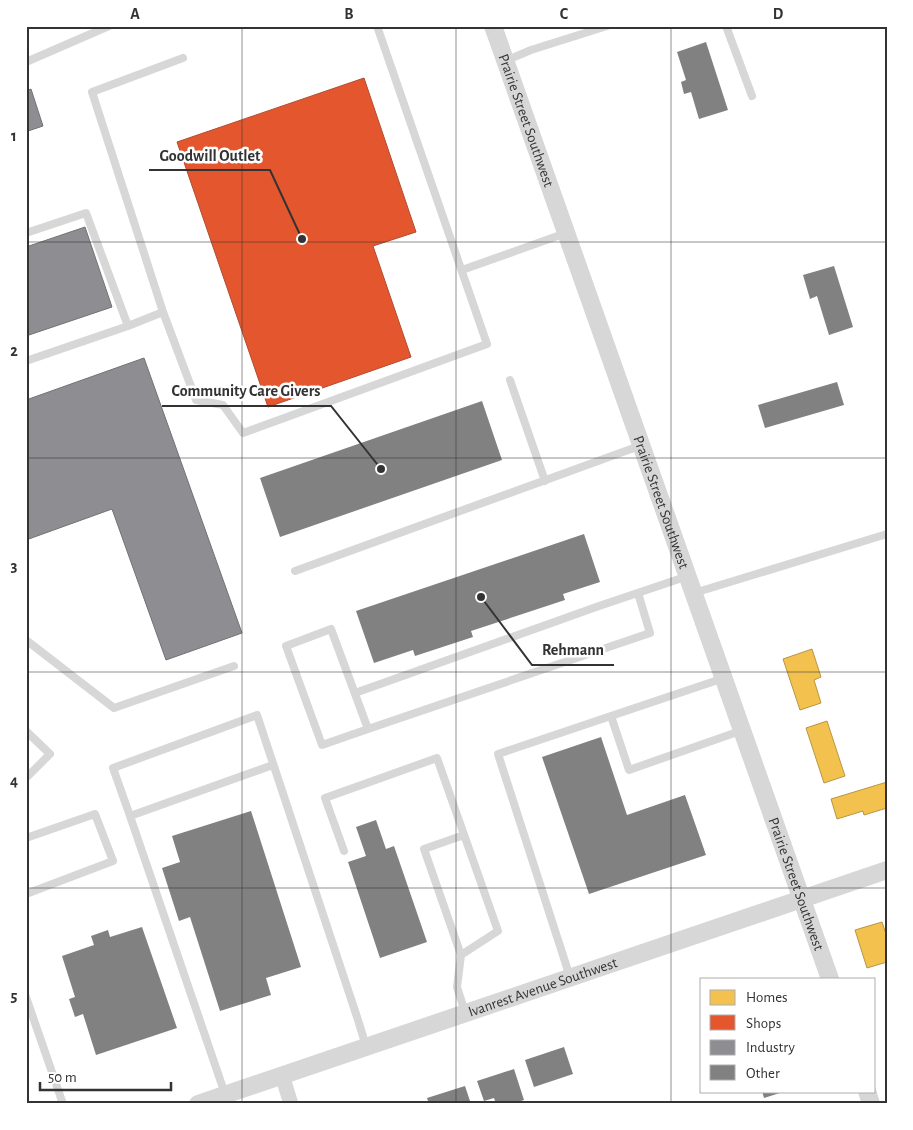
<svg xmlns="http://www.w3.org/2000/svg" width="913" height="1130" font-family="'Alegreya Sans',sans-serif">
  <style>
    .homes { fill: #f2c14e; stroke: #b99646 }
    .shops { fill: #e4572e; stroke: #af4c30 }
    .industry { fill: #8d8d92; stroke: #727276 }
    .building { fill: #818181 }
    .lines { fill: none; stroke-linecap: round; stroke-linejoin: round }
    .service { stroke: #d7d7d7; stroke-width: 8 }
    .minor { stroke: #d7d7d7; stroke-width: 15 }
    .tertiary { stroke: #d7d7d7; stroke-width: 18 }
    .grid { fill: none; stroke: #333; stroke-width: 1; stroke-opacity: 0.55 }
    .labels { text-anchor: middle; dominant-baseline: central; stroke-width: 5; stroke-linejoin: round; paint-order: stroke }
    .street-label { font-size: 15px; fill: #333; stroke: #fff }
    .leader { fill: none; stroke: #333; stroke-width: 2 }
    .callout-dot { fill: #333; stroke: #fff; stroke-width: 2 }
    .callout-label { font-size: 16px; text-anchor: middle; font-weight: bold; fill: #333; stroke: #fff; stroke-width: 5; stroke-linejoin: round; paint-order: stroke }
    .neatline { fill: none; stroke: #333; stroke-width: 2 }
    .grid-label { font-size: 16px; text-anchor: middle; font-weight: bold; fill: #333 }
  </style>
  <rect width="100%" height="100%" fill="#fff"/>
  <path class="homes" d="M812 649 821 677 814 680 821 703 800 710 783 659Z
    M827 721 845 776 824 783 806 728Z
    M887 782V808L864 815 863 811 837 819 831 799Z
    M882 922 887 937V962L867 968 855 930Z"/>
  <path class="shops" d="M364 78 416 232 373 246 411 357 268 407 177 142Z"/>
  <path class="industry" d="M31 89 43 126 28 131 26 91Z
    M85 227 112 307 26 336V247Z
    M144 358 242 633 166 660 112 509 26 540V400Z"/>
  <path class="building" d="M706 42 728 110 699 119 691 92 684 94 681 82 686 80 677 52Z
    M834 266 853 327 829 335 817 296 810 299 803 275Z
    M837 382 844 405 765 428 758 405Z
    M482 401 502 460 280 537 260 478Z
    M584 534 600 582 563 594 565 600 471 631 473 637 415 656 413 650 374 663 356 611Z
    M601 737 627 815 685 795 706 855 589 894 542 757Z
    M251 811 301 967 266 978 271 995 220 1011 190 917 179 921 162 868 180 862 172 836Z
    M376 820 386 849 394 846 427 942 380 958 348 862 366 856 356 827Z
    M142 927 177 1028 96 1055 83 1014 75 1017 69 999 75 997 62 956 94 945 91 936 108 930 110 937Z
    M564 1047 573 1074 534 1087 525 1060Z
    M514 1069 524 1100 512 1104H496L494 1098 484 1101 477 1081Z
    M465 1086 471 1104H429L427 1098Z
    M762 1091H783V1092L764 1098Z"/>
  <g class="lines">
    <path class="service" d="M726 26 752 96
      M505 61 531 50 607 26
      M26 62 109 26
      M26 233 86 213 128 326 26 361
      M462 270 566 233
      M163 312 196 400 223 405 243 433 487 344 377 26
      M128 326 163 312 92 92 183 58
      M510 380 545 481
      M295 571 642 445
      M694 593 887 534
      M26 640 114 708 234 666
      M355 693 599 606 688 576
      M611 716 629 770 743 730
      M368 729 331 629 286 646 322 745 368 729 650 633 638 593
      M26 731 50 754 26 778
      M273 765 130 816 113 768 257 715 358 1020 366 1046
      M130 816 225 1094
      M26 838 95 814 113 861 26 894
      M344 851 325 798 437 758 498 931 461 955 457 987 465 1012
      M461 955 424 849 464 835
      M570 977 498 754 724 678
      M26 997 63 1104"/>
    <path class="minor" d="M282 1075 291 1104"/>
    <g class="tertiary">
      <path id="s1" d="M493 26 830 979"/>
      <path d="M867 1091 871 1104"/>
      <path id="s2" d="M198 1104 887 870"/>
    </g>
  </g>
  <path class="grid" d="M242 26V1104M456 26V1104M671 26V1104M26 242H887M26 458H887M26 672H887M26 888H887"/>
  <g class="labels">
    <g class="street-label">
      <text stroke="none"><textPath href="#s1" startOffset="100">Prairie Street Southwest</textPath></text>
      <text stroke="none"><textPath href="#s1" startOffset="505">Prairie Street Southwest</textPath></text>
      <text stroke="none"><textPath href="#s1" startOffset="910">Prairie Street Southwest</textPath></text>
      <text stroke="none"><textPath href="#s2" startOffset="364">Ivanrest Avenue Southwest</textPath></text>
    </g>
  </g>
  <path class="leader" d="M302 239L270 170H149M381 469L331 406H162M481 597L532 665H614"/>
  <g class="callout-dot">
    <circle cx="302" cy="239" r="5"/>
    <circle cx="381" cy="469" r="5"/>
    <circle cx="481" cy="597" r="5"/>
  </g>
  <g class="callout-label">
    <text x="210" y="161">Goodwill Outlet</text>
    <text x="246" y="396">Community Care Givers</text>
    <text x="573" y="655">Rehmann</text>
  </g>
  <rect width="913" height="1130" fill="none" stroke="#ffffff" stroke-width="55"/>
  <rect x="700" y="978" width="175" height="115" fill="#ffffff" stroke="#adadad"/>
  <rect x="710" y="990" width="25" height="15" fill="#f2c14e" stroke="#adadad"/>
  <text x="746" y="1002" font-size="15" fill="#333333">Homes</text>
  <rect x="710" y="1015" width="25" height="15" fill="#e4572e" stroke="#adadad"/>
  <text x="746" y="1028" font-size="15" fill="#333333">Shops</text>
  <rect x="710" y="1040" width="25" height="15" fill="#8d8d92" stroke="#adadad"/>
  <text x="746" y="1052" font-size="15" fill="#333333">Industry</text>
  <rect x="710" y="1065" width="25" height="15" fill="#818181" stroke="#adadad"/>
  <text x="746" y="1078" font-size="15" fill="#333333">Other</text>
  <path d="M40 1082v8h131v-8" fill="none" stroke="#333333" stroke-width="2.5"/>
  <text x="48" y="1082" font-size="15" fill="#333333" stroke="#ffffff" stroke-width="4" paint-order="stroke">50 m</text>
  <rect x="28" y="28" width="858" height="1074" class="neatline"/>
  <g class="grid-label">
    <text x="135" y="19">A</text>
    <text x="349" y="19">B</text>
    <text x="564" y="19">C</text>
    <text x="778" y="19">D</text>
    <text x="14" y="141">1</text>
    <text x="14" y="356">2</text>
    <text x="14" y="571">3</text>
    <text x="14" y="786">4</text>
    <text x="14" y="1001">5</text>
  </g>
</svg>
